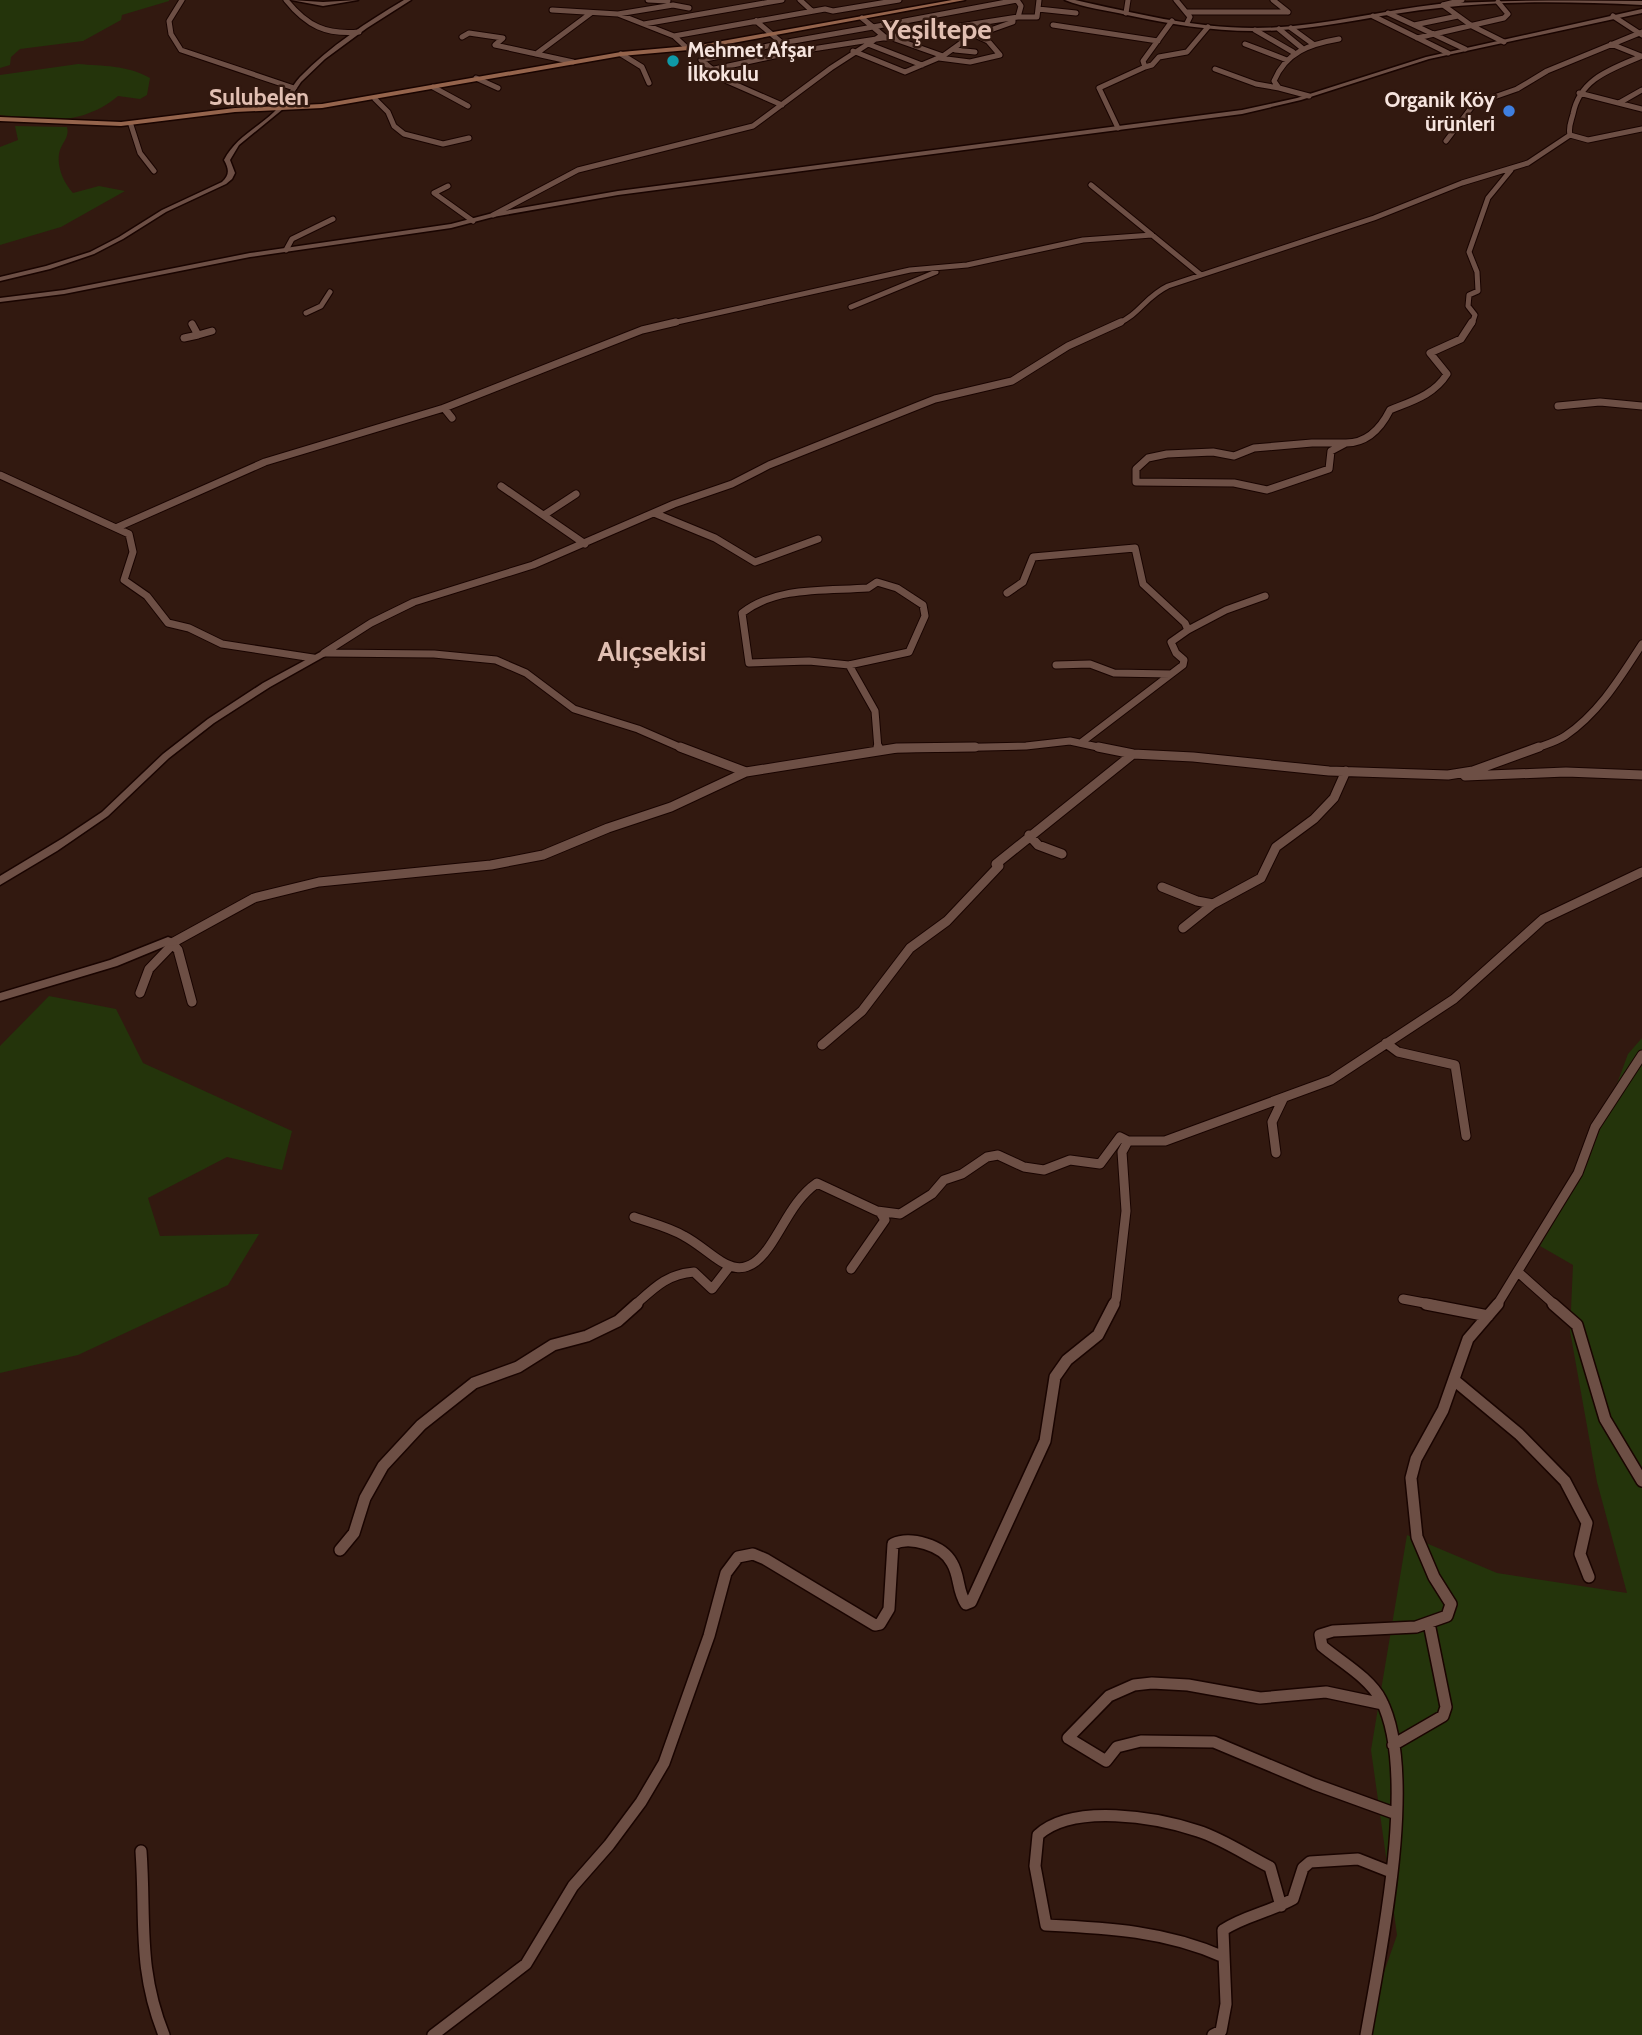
<svg xmlns="http://www.w3.org/2000/svg" width="1642" height="2035" font-family="Cabin,sans-serif">
  <style>
    .green { fill: #24340b }
    .lines { fill: none; stroke-linecap: round; stroke-linejoin: round }
    .minor-far3-casing { stroke: #190400; stroke-width: 7 }
    .minor-far2-casing { stroke: #190400; stroke-width: 9 }
    .minor-far1-casing { stroke: #190400; stroke-width: 11 }
    .minor-casing { stroke: #190400; stroke-width: 14 }
    .tertiary-casing { stroke: #190400; stroke-width: 3 }
    .secondary-casing { stroke: #190400; stroke-width: 3 }
    .minor-far3 { stroke: #6d4f45; stroke-width: 5 }
    .minor-far2 { stroke: #6d4f45; stroke-width: 7 }
    .minor-far1 { stroke: #6d4f45; stroke-width: 9 }
    .minor { stroke: #6d4f45; stroke-width: 11 }
    .tertiary { fill: #6d4f45; fill-rule: evenodd }
    .secondary { fill: #95644c; fill-rule: evenodd }
    .culture-dot { fill: #0f9aa8; stroke: #321910; stroke-width: 2.5 }
    .shop-dot { fill: #3f7fe0; stroke: #321910; stroke-width: 2.5 }
    .labels { text-anchor: middle; dominant-baseline: central; stroke-width: 5; stroke-linejoin: round; paint-order: stroke }
    .far-poi-label { font-size: 21px; font-weight: bold; fill: #f6e4de; stroke: #321910; text-anchor: start }
    .far-neighbourhood-label { font-size: 23px; font-weight: bold; fill: #e1bfb2; stroke: #321910 }
    .far-district-label { font-size: 28px; font-weight: bold; fill: #e1bfb2; stroke: #321910 }
    .neighbourhood-label { font-size: 28px; font-weight: bold; fill: #e1bfb2; stroke: #321910 }
  </style>
  <rect width="100%" height="100%" fill="#321910"/>
  <path class="green" d="M0 0H169V1L122 15 121 20 83 41 20 49 11 57 10 65 0 68Z
    M78 64C103 66 127 65 150 78L147 95 140 99 118 96C84 125 42 123 0 115V75Z
    M15 126 67 127C70 138 61 143 59 154 57 168 64 183 73 193L99 186 125 191 61 227 0 245V147L18 140Z
    M49 996 116 1009 143 1063 292 1131 282 1170 227 1157 148 1198 160 1236 259 1234 228 1285 78 1355 0 1373V1046Z
    M1642 1038V2035H1362L1397 1935 1371 1750 1407 1535 1497 1573 1627 1593 1597 1482 1570 1331 1573 1265 1540 1246 1586 1167 1628 1054Z"/>
  <g class="lines">
    <g class="minor-far3-casing">
      <path id="minor-far3" d="M182 0 169 21 171 34 181 50 294 88
        M286 0C307 26 326 35 359 32
        M648 0 668 1
        M800 0 812 11
        M1176 0 1190 17 1187 23
        M1273 0 1288 12
        M1443 5 1472 26 1504 42
        M1443 5 1462 0
        M1038 9 1076 13
        M552 10 618 14 674 36
        M1187 12H1288
        M1126 13 1128 0
        M1388 13 1414 25 1458 16
        M618 14 673 5 689 8
        M1373 16 1448 53
        M1613 16 1642 35
        M1018 17H1037L1039 0
        M756 21 782 43 701 60 725 80 782 105
        M644 24 782 0
        M1053 25 1158 41
        M1414 25 1465 49
        M1291 28 1313 44
        M1279 29 1302 48
        M1255 30 1293 52
        M941 31 965 41
        M462 37 469 33 503 38 495 45 573 62
        M886 38 873 27 1017 0
        M1417 38 1504 18 1508 14 1498 2
        M895 39 943 56
        M868 44 922 65
        M1245 44 1287 60
        M1611 44 1641 56
        M787 47 782 43 873 27 862 18
        M687 48 674 36 825 9 833 11 899 0
        M955 50 975 52
        M853 51 905 72 943 56 968 38 1013 22V18
        M536 54 591 13
        M621 54 642 67 649 83
        M939 58 970 62 1000 55 988 41 975 35
        M1145 67 1152 65 1159 57 1187 52 1208 27
        M1215 69 1256 84 1279 88
        M710 70 793 52 1018 17 1021 6 1017 0
        M476 78 498 88
        M433 87 468 106
        M1579 93 1642 109
        M1309 96 1279 88 1274 81C1286 52 1310 44 1339 39
        M375 99 388 112 394 126 404 134 443 144 469 138
        M1619 103 1642 90
        M131 125 140 153 154 171
        M1118 128 1099 88 1145 67 1143 61 1172 21
        M1570 135 1588 140 1642 129
        M1446 141 1474 104 1517 89 1547 71 1642 32
        M1091 185 1201 275
        M448 186 434 193 473 221
        M493 215 578 170 753 126 831 68 882 35
        M286 250 292 239 333 219
        M851 307 936 272
        M306 313 321 306 330 292
        M668 324 910 270 967 265 1083 240 1152 235
        M1117 324C1140 314 1145 297 1168 286L1374 218 1462 183 1528 163 1570 135C1568 127 1571 122 1573 114 1580 78 1612 69 1642 56
        M1472 324 1475 315 1468 306 1469 295 1478 291 1477 272 1469 252 1488 198 1511 170"/>
    </g>
    <g class="minor-far2-casing">
      <path id="minor-far2" d="M192 324 198 335 212 331
        M184 338 198 335
        M1558 406 1600 402 1642 406
        M444 408 452 418
        M1312 443H1346L1331 451 1329 469 1267 490 1234 483 1136 482V469L1148 458 1167 454 1213 452 1234 456 1254 448Z
        M1346 443C1368 443 1381 428 1390 410 1412 401 1434 395 1447 374L1430 353 1461 339 1472 322
        M0 475 129 534 133 552 124 580 147 596 168 623 189 628 222 644 313 658
        M501 486 585 544
        M654 513 715 538 755 562 818 539
        M544 515 576 494
        M118 527 265 462 444 408 642 330 676 322
        M877 582 897 588 923 605 925 616 909 652 849 665 809 661 749 663 742 613C777 586 826 591 868 588Z
        M1007 593 1023 582 1033 557 1135 548 1143 584 1185 623 1188 630 1171 642 1176 653 1184 660 1183 665 1082 742
        M1188 630 1226 610 1265 596
        M324 653 371 623 414 602 533 565 674 504 732 484 769 465 935 399 1012 381 1068 346 1121 322
        M326 653 434 654 496 660 526 673 574 709 638 729 684 749
        M849 665 875 711 878 749
        M1056 665 1090 664 1114 673 1170 674
        M894 749 1026 746 1070 741 1107 749
        M1534 749C1544 745 1556 742 1565 736 1599 713 1620 678 1642 644"/>
    </g>
    <g class="minor-far1-casing">
      <path id="minor-far1" d="M680 747 746 772 897 748 975 747
        M878 747V750
        M1098 747 1133 754 1193 757 1329 771 1448 775 1473 771 1539 747
        M1465 776 1566 772 1642 775
        M1029 835 1038 845 1062 854
        M1162 887 1197 901 1213 904 1261 878 1276 847 1314 819 1334 798 1346 771
        M1183 928 1213 904
        M140 993 149 969 173 944
        M192 1002 178 950 172 943 254 898 319 882 491 865 543 855 608 828 671 807 746 772
        M1386 1043 1398 1052 1455 1065 1466 1136
        M822 1045 862 1011 910 948 947 921 999 866 996 864 1133 754
        M1276 1153 1272 1122 1283 1099
        M634 1217C651 1223 669 1227 684 1236 715 1252 738 1292 769 1247 785 1224 794 1199 817 1183L877 1211 900 1214 932 1194 944 1180 962 1174 987 1157 998 1155 1024 1167 1044 1170 1070 1160 1100 1164 1120 1137 1128 1141
        M851 1269 885 1220 880 1212
        M1518 1272 1555 1305
        M1403 1299 1435 1305
        M635 1305C654 1288 667 1274 694 1272L712 1289 729 1267
        M1113 1305 1116 1299 1126 1211 1122 1152 1128 1141H1165L1331 1080 1454 999 1543 919 1642 872
        M1497 1305 1578 1173 1595 1127 1642 1055"/>
    </g>
    <g class="minor-casing">
      <path id="minor" d="M1426 1304 1488 1316
        M1553 1304 1577 1325 1605 1419 1642 1481
        M1454 1380 1519 1434 1565 1481 1587 1523 1580 1554 1589 1577
        M340 1550 354 1533 365 1498 383 1466 421 1425 474 1383 518 1367 553 1345 587 1336 618 1321 637 1304
        M1383 1704 1326 1692 1260 1698 1188 1685 1152 1683 1134 1685 1109 1696 1068 1738 1106 1761 1117 1747 1141 1741 1214 1742 1314 1784 1394 1813
        M1393 1745 1443 1716 1446 1707 1429 1623
        M141 1851C146 1920 137 1968 164 2035
        M1224 1957C1166 1931 1108 1928 1046 1925L1035 1866 1038 1835C1073 1803 1156 1817 1198 1831 1223 1839 1246 1855 1270 1867L1281 1906
        M433 2035 526 1964 573 1886 609 1845 641 1802 664 1763 709 1636 726 1573 738 1557 753 1554 765 1559 875 1625 880 1624 889 1609 893 1544C910 1536 943 1545 952 1563 960 1576 957 1591 966 1604L971 1602 1045 1441 1055 1377 1067 1360 1098 1335 1114 1304
        M1213 2035 1221 2031 1226 2004 1223 1930C1244 1916 1270 1912 1293 1899L1303 1868 1310 1862 1358 1859 1391 1872
        M1366 2035C1380 1954 1419 1773 1381 1700 1370 1678 1341 1662 1322 1646L1320 1635 1333 1631 1416 1627 1447 1616 1451 1604 1434 1577 1417 1537 1411 1478 1416 1459 1443 1410 1468 1339 1498 1304"/>
    </g>
    <g class="tertiary-casing">
      <path id="tertiary" d="M291 0 323 2 358 0 323 6Z
        M404 0H411L367 28 325 59 301 82 283 109 239 145 230 160 235 173 232 179 226 184 166 212 123 239 94 254 50 269 0 281V277L46 266 90 252 119 237 162 210 222 182C230 175 229 169 224 160 236 137 256 129 274 112 285 102 290 88 300 77 330 46 367 22 404 0Z
        M1065 0H1075C1134 13 1193 28 1254 28 1317 28 1377 11 1439 4 1506 0 1575 0 1642 1V5C1575 2 1506 0 1439 8 1386 13 1334 27 1281 30 1229 34 1178 26 1127 15 1107 10 1084 8 1065 0Z
        M1642 9V13L1429 59 1301 100 1242 114 618 195 493 217 451 228 250 257 64 294 0 302V298L64 290 250 253 451 224 493 213 618 191 1242 110 1297 98 1426 57Z
        M324 650 327 651V655L270 687 214 723 169 758 108 816 57 851 0 885V876L63 838 102 812 163 754 208 719 263 683Z
        M168 937 176 940 177 943 176 946 168 945 117 966 0 1001V993L110 960Z"/>
    </g>
    <g class="secondary-casing">
      <path id="secondary" d="M952 0H965L700 49 621 56 322 108 235 112 121 126 0 121V117L121 122 235 108 322 104 621 52 700 45Z"/>
    </g>
    <use href="#minor-far3" class="minor-far3"/>
    <use href="#minor-far2" class="minor-far2"/>
    <use href="#minor-far1" class="minor-far1"/>
    <use href="#minor" class="minor"/>
    <use href="#tertiary" class="tertiary"/>
    <use href="#secondary" class="secondary"/>
  </g>
  <circle class="culture-dot" cx="673" cy="61" r="7"/>
  <circle class="shop-dot" cx="1509" cy="111" r="7"/>
  <g class="labels">
    <g class="far-poi-label">
      <text x="687" y="49">Mehmet Afşar<tspan x="687" dy="24">İlkokulu</tspan></text>
      <text x="1495" y="99" text-anchor="end">Organik Köy<tspan x="1495" dy="24">ürünleri</tspan></text>
    </g>
    <g class="far-neighbourhood-label">
      <text x="259" y="97">Sulubelen</text>
    </g>
    <g class="far-district-label">
      <text x="937" y="29">Yeşiltepe</text>
    </g>
    <g class="neighbourhood-label">
      <text x="652" y="651">Alıçsekisi</text>
    </g>
  </g>
</svg>
